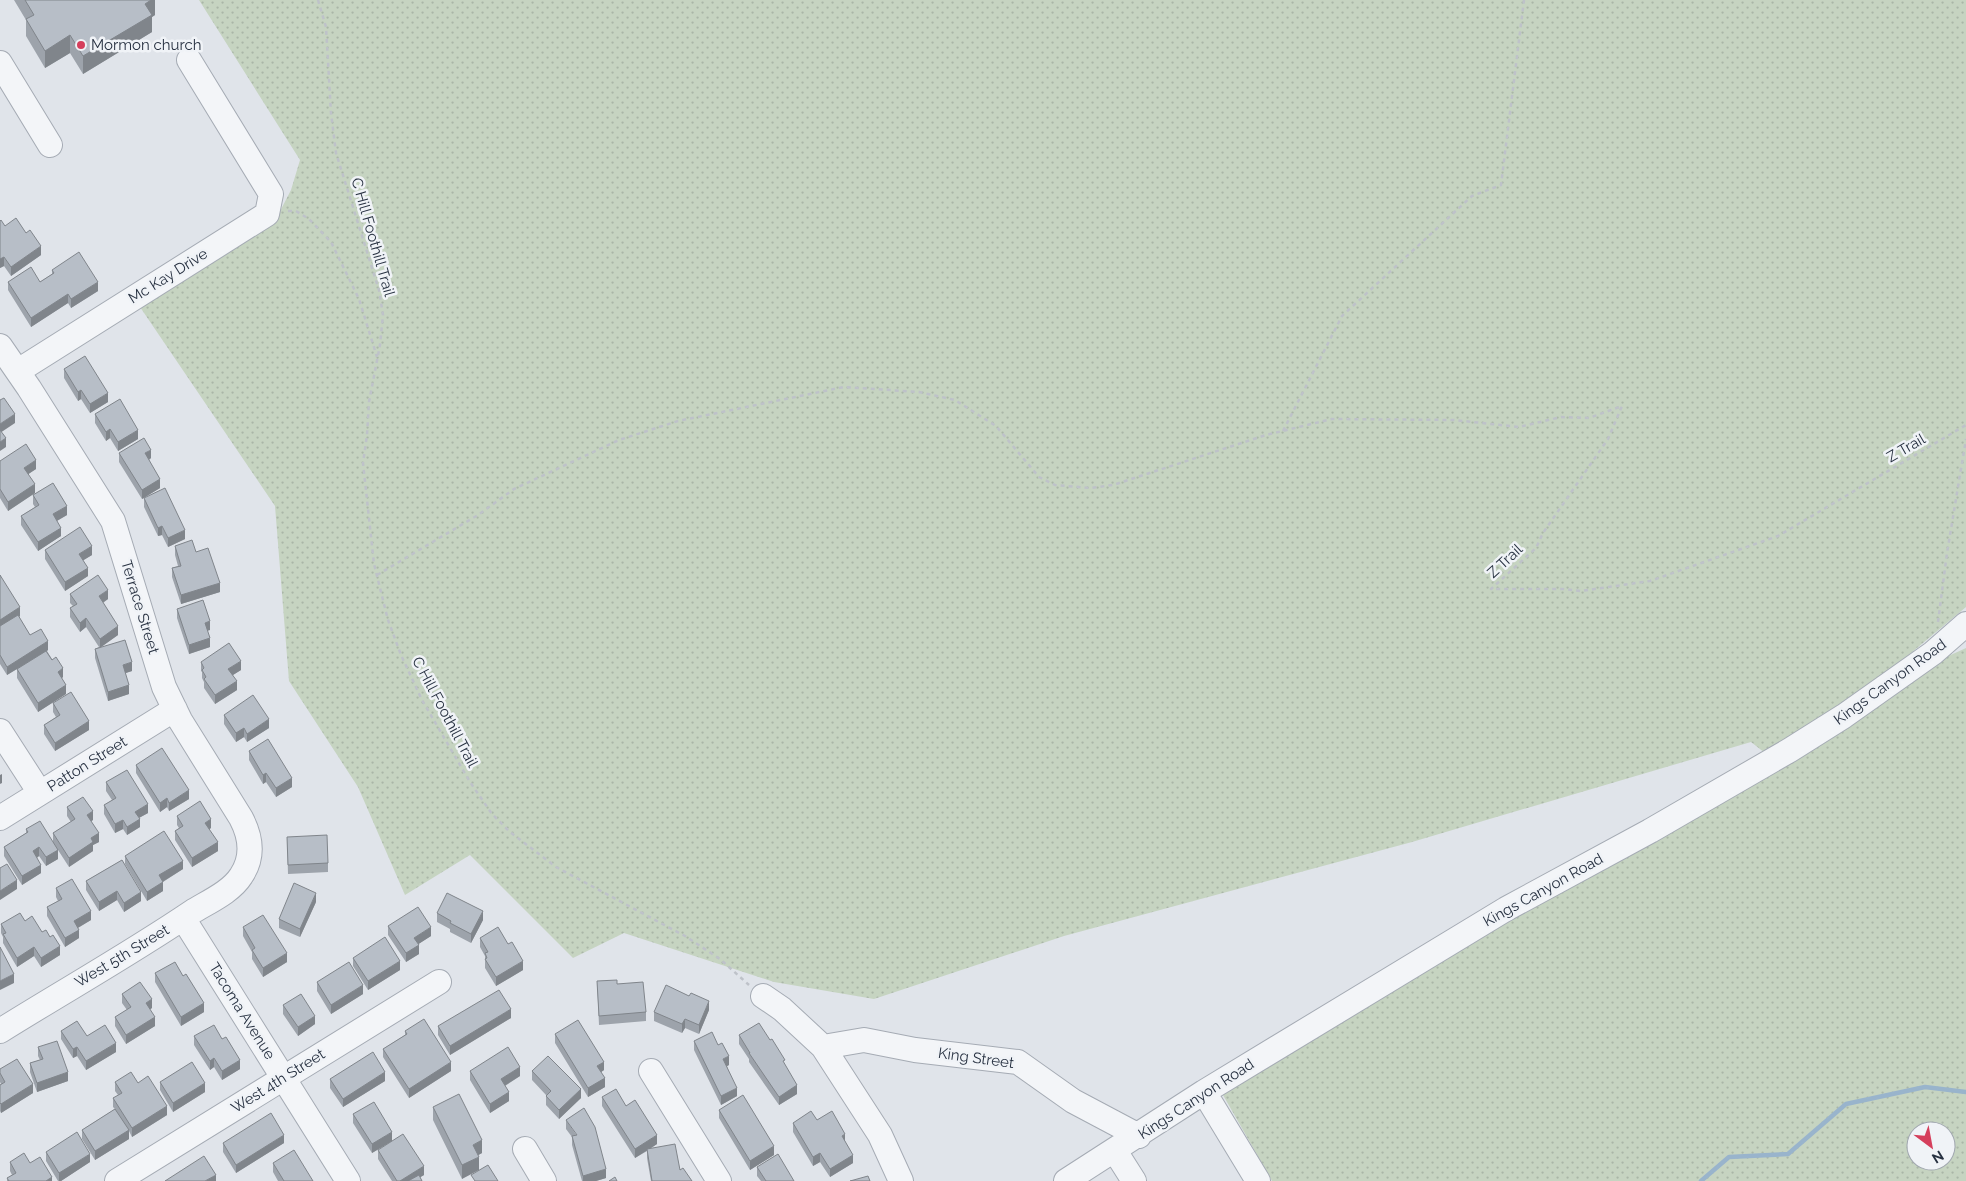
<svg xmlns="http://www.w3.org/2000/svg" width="1966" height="1181" font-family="Raleway,sans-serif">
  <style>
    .grass { fill: url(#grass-dots); fill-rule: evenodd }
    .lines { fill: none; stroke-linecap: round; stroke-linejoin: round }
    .stream { stroke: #99b4cc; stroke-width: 4.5 }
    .minor-casing { stroke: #a5abb4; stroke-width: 26 }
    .path { stroke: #bec2c9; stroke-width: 2.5; stroke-dasharray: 4 4; stroke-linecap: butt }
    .minor { stroke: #f3f5f8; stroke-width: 24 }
    .wall { fill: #9da3ab }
    .shaded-wall { fill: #80858b }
    .building { fill: #b7bec7; stroke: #80858b }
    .poi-dot { fill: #d53f5c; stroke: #f0f3f7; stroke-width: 2 }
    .labels { text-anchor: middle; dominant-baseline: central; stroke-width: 5; stroke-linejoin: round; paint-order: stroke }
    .poi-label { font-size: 15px; fill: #283242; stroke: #f0f3f7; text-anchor: start }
    .street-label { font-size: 15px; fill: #283242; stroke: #f0f3f7 }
  </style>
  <defs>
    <pattern id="grass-dots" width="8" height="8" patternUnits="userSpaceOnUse" patternTransform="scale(1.25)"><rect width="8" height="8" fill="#c6d4c1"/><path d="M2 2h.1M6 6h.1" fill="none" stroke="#aab6a7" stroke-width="1.8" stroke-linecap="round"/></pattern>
  </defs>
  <rect width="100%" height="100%" fill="#e0e4ea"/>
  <path class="grass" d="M199 0H1966V607L1905 658 1834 710 1765 753 1751 742 1412 842 1064 936 874 999 774 982 624 933 573 958 470 855 405 895 358 787 289 681 275 506 140 307 276 219 291 190 300 160Z
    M1966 648V1181H1272L1223 1095 1385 981 1896 680ZM1916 1131H1946V1161H1916Z"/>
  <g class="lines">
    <path class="stream" d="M1701 1181 1729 1157 1788 1154 1846 1104 1925 1087 1966 1092"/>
    <g class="minor-casing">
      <path id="minor" d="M0 63 50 145
        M0 346 29 388 113 521 164 687 180 720 241 818C251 837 254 857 241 876 231 892 208 902 192 912 130 954 64 991 0 1031
        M18 371 267 214 271 194 189 60
        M0 731 40 793
        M0 818 175 709
        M183 918 348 1181
        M763 996 782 1009 823 1047 880 1135 901 1181
        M823 1047 864 1040 915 1050 1018 1062 1073 1101 1139 1136
        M651 1071 719 1181
        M1204 1092 1258 1181
        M525 1149 544 1181
        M1115 1151 1134 1181
        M117 1181 439 982
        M1066 1181 1204 1092 1506 909 1650 831 1790 750 1844 716 1933 653 1966 624"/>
    </g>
    <path class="path" d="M318 0 326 27 331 113 336 153 379 290 383 315 380 345 369 402 367 435 363 463 374 564 388 620 401 655 422 700 470 782 492 814 510 832 556 867 685 936 720 959 749 985
      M288 211H296L309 219 331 242 359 299 377 357
      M1283 431 1342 316 1472 196 1501 185 1524 0
      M377 575 478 515 514 489 619 440 678 421 844 387 919 392 955 400 996 426 1039 477 1055 485 1090 488 1113 485 1266 435 1332 419 1454 420 1519 427 1561 417 1589 418 1622 406 1608 439 1543 533 1536 548 1491 589H1563L1581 591 1650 581 1778 536 1966 425
      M1938 622 1947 553 1966 439"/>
    <use href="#minor" class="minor"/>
  </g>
  <path class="wall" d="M14 0H155V15L152 17V32L83 74 70 53 45 68 26 36V20Z
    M0 221 5 226 41 255 11 276 4 266 0 268Z
    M52 270 98 291 71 308 68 303 31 327 8 290V282H40L52 274Z
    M64 369 108 402 90 413 81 399 78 401 64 378Z
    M95 414 138 439 118 451 110 438 106 441 95 423Z
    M119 453 151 458 149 460 160 488 142 499 119 462Z
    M0 461 36 469 28 474 35 493 8 511 0 498Z
    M33 495 67 515 57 521 61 536 38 551 21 525V516L35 507 33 504Z
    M144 498 185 539 168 547 162 535 158 536 144 507Z
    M175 546 196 552 220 592 181 604 172 577V568L178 566 175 555Z
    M45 550 92 555 83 560 88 576 65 591 45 559Z
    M0 575 20 616 19 617 30 635 48 650 47 651 63 677 62 678 66 694 38 712 17 678V669L7 675 0 664Z
    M70 594 108 599 103 603 118 635 100 647 132 671 125 673 129 694 108 701 95 658V649L99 647 86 627 80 632 70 617V608L73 606 70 603Z
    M177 609 210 630 207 631 210 647 189 654 177 618Z
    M201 662 241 670 233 675 237 690 215 704 204 688V682L202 678V672L201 671Z
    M53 703 89 730 55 751 44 734V725L56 717 53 712Z
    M224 715 269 728 247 742 244 737 236 742 224 724Z
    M249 751 292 787 276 797 266 782 263 784 249 760Z
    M136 765 189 799 169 811 167 807 160 812 136 773Z
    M106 782 148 813 139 818 140 827 127 835 123 829 115 833 104 814V805L112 800 106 791Z
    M67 807 93 820 91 821 99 842 93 845V851L69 867 58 850V859L46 866 39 856 37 858 41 873 22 885 4 856V847L26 833V829L53 842V833L71 822 67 816Z
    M177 816 211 828 209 829 218 851 192 867 175 840V831L179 828 177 825Z
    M287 837 328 863V872L288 874Z
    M125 856 183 869 163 882V891L147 901 125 864Z
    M122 860 141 901 124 912 117 900 99 911 86 890V881Z
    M56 888 91 920 78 928 79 938 65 947 47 916V907L58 901 56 897Z
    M316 902 300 937 279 928V919Z
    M437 913 483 920 471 943 450 932V929L437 922Z
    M25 921 42 932 60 955 41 967 34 956 17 967 3 943V937L1 933V924Z
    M388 926 431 936 418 944 419 954 406 962 388 935Z
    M243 927 287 962 263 977 252 959V952L243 936Z
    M480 938 523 970 496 986 485 968V956L480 947Z
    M353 958 400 970 368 990 353 966Z
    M155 973 183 976 204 1012 181 1026 155 982Z
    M597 981 617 984 646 1012V1021L599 1025Z
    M317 982 363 994 331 1014 317 991Z
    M122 994 152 1008 150 1009 155 1026 126 1044 115 1026V1017L127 1010 122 1003Z
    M283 1005 315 1024 298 1036 283 1014Z
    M709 1010 699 1034 685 1028 682 1033 654 1021V1012Z
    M511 1018 450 1055 438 1035V1026Z
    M61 1031 87 1036 116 1052 86 1070 77 1056 73 1058 61 1039Z
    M405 1031 451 1071 409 1098 383 1057V1049L405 1035Z
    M555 1034 604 1070 601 1072 605 1087 588 1097 555 1043Z
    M739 1035 770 1040 785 1066 797 1094 779 1105 749 1062V1059L739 1044Z
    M194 1036 240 1069 222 1080 214 1067 210 1070 194 1045Z
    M694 1041 729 1065 727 1066 737 1096 721 1105 694 1050Z
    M38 1047 68 1081 37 1092 30 1072V1063L40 1060 38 1056Z
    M0 1069 33 1093 1 1113 0 1111V1085L1 1084 0 1082Z
    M470 1071 520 1076 505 1086 509 1101 490 1113 470 1080Z
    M532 1071 581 1098 559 1119 546 1105V1095L532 1080Z
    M330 1079 385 1081 343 1107 330 1088Z
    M115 1082 138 1083 167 1115 132 1137 129 1131V1139L95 1160 82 1139V1130L115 1109 113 1107V1098L118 1095 115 1091Z
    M160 1082 205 1092 173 1112 160 1090Z
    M602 1097 626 1106 657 1144 650 1149 680 1170 692 1181H651L647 1158V1151L635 1158 602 1106Z
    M433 1107 482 1153 478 1155 462 1179 433 1120Z
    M719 1110 774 1155 750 1170 719 1118Z
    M353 1114 392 1141 372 1153 353 1123Z
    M566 1120 606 1178 596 1181H582L572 1145V1137L566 1129Z
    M817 1120 845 1141 853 1163 830 1177 820 1162 813 1166 793 1132V1123Z
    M223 1143H284L236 1173 223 1152Z
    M378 1150 424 1175 420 1177 422 1181H392L378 1159Z
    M46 1152 90 1162 61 1181H58L46 1161Z
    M10 1162 30 1163 52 1181H7V1178L12 1175 10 1171Z
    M273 1163 313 1181H278L273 1172Z
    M757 1167 794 1181H761L757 1176Z"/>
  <path class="shaded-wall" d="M151 0H155V15L152 17V32L83 74V56L145 4Z
    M70 35V53L45 68V51Z
    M41 246V255L11 276V267Z
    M4 257V266L0 268V259Z
    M98 282V291L71 308V299Z
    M68 294V303L31 327V318Z
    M81 390V399L78 401V392Z
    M108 393V402L90 413V404Z
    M15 414V423L0 433V424Z
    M110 429V438L106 441V432Z
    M138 430V439L118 451V442Z
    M6 438V447L0 451V442Z
    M151 450V458L145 462V453Z
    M36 460V469L24 477V468Z
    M160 479V488L142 499V490Z
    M35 484V493L8 511V502Z
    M67 506V515L53 523V514Z
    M162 526V535L158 536V528Z
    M61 528V536L38 551V542Z
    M185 530V539L168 547V538Z
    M92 546V555L79 563V554Z
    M88 568V576L65 591V582Z
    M220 583V592L181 604V595Z
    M108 590V599L99 605V596Z
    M20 607V616L0 629V620Z
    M86 618V627L80 632V623Z
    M210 621V630L205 631V623Z
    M118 626V635L100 648V639Z
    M210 638V647L189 654V645Z
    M48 641V650L7 675V667Z
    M241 661V670L228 678V669Z
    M132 662V671L123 674V665Z
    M63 668V677L58 681V672Z
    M237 681V690L215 704V695Z
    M66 685V694L38 712V703Z
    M129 685V694L108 701V692Z
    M269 719V728L247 742V734Z
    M89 721V730L55 751V743Z
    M244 728V737L236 742V733Z
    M266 773V782L263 784V775Z
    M2 774V783L0 784V775Z
    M292 778V787L276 797V788Z
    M189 790V799L169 811V803Z
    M167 798V807L160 812V803Z
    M148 804V813L135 820V812Z
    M93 811V820L87 824V815Z
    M140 819V827L127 835V827Z
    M211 819V828L205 832V823Z
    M123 820V829L115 833V824Z
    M99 833V842L93 845V851L69 867V858L91 838Z
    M218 842V851L192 867V858Z
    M39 847V856L33 860V851Z
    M58 850V859L46 866V857Z
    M183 861V869L159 884V875Z
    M41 865V873L22 885V876Z
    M17 880V889L0 900V891Z
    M163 882V891L147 901V892Z
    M117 891V900L99 911V902Z
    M141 892V901L124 912V903Z
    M316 893V902L300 937V929Z
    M91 911V920L74 930V921Z
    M483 911V920L471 943V934Z
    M431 927V936L414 947V938Z
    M79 930V938L65 947V938Z
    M419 945V954L406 962V953Z
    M60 946V955L41 967V958Z
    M34 947V956L17 967V958Z
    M287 953V962L263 977V968Z
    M400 961V970L368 990V981Z
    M523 961V970L496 986V977Z
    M14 974V983L0 990V981Z
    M363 985V994L331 1014V1005Z
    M152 999V1008L146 1012V1003Z
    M709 1001V1010L699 1034V1025Z
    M204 1003V1012L181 1026V1017Z
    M511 1009V1018L450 1055V1046Z
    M315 1016V1024L298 1036V1027Z
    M155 1017V1026L126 1044V1035Z
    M685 1019V1028L682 1033V1024Z
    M116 1043V1052L86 1070V1061Z
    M77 1047V1056L73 1058V1049Z
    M729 1056V1065L723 1068V1059Z
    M214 1058V1067L210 1070V1061Z
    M240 1060V1069L222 1080V1071Z
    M451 1062V1071L409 1098V1089Z
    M604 1062V1070L597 1075V1066Z
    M520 1067V1076L501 1088V1079Z
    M68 1072V1081L37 1092V1083Z
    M385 1072V1081L343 1107V1099Z
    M605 1078V1087L588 1097V1088Z
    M205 1083V1092L173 1112V1103Z
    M33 1084V1093L1 1113V1104Z
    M797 1085V1094L779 1105V1097Z
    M737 1088V1096L721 1105V1096Z
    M581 1089V1098L559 1119V1110Z
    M509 1092V1101L490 1113V1104Z
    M167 1106V1115L132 1137V1128Z
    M129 1130V1139L95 1160V1151Z
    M392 1132V1141L372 1153V1144Z
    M845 1134V1143L842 1136Z
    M284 1135V1143L236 1173V1165Z
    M657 1135V1144L635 1158V1149Z
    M482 1140V1153L473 1158V1145Z
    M774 1146V1155L750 1170V1161Z
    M820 1153V1162L813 1166V1157Z
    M90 1154V1162L61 1181H59V1173Z
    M853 1155V1163L830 1177V1169Z
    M479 1157V1170L462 1179V1165Z
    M424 1166V1175L414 1181H400Z
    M606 1169V1178L596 1181H583V1176Z
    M216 1175V1181H205Z
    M52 1177V1181H46Z"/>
  <path class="building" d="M25 0H151L145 4 152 15 83 56 70 35 45 51 26 19 34 15Z
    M16 218 26 233 30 230 41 246 11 267 4 257 0 259V221L1 220 5 226Z
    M79 252 98 282 71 299 68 294 31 318 8 282 31 267 40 282 54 273 52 270Z
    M85 356 108 393 90 404 81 390 78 392 64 369Z
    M4 398 15 414 0 424V400Z
    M120 399 138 430 118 442 110 429 106 432 95 414Z
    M0 430 6 438 0 442Z
    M144 438 151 450 145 453 160 479 142 490 119 453Z
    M26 444 36 460 24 468 35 484 8 502 0 489V461Z
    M53 483 67 506 53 514 61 528 38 542 21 516 39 505 33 495Z
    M165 488 185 530 168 538 162 526 158 528 144 498Z
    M80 527 92 546 79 554 88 568 65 582 45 550Z
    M192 540 196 552 208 548 220 583 181 595 172 568 181 566 175 546Z
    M0 575 20 607 0 620Z
    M98 575 108 590 99 596 118 626 100 639 86 618 80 623 70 608 77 604 70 594Z
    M203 600 210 621 205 623 210 638 189 645 177 609Z
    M18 615 30 635 41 629 48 641 7 667 0 655V626Z
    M125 640 132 662 123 665 129 685 108 692 95 649Z
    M229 643 241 661 228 669 237 681 215 695 204 679 206 677 202 670 204 668 201 662Z
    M46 651 52 660 56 657 63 668 58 672 66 685 38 703 17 669Z
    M71 692 89 721 55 743 44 725 60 715 53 703Z
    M253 695 269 719 247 734 244 728 236 733 224 715Z
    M268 739 292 778 276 788 266 773 263 775 249 751Z
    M162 748 189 790 169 803 167 798 160 803 136 765Z
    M127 770 148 804 135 812 140 819 127 827 123 820 115 824 104 805 116 798 106 782Z
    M83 797 93 811 87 815 99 833 91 838 93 842 69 858 53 833 75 819 67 807Z
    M200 801 211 819 205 823 218 842 192 858 175 831 183 826 177 816Z
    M40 821 58 850 46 857 39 847 33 851 41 865 22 876 4 847 28 832 26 829Z
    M164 831 183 861 159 875 163 882 147 892 125 856Z
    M327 835 328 863 288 865 287 837Z
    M122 860 141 892 124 903 117 891 99 902 86 881Z
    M7 864 17 880 0 891V868Z
    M72 879 91 911 74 921 79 930 65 938 47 907 62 899 56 888Z
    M294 883 316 893 300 929 279 919Z
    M447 893 483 911 471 934 450 923 451 921 437 913Z
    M418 907 431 927 414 938 419 945 406 953 388 926Z
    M20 913 25 921 32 916 42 932 46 930 50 937 53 935 60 946 41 958 34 947 17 958 3 934 6 933 1 924Z
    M263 915 287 953 263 968 252 950 255 948 243 927Z
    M498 927 508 944 512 942 523 961 496 977 485 959 487 958 485 953 488 952 480 938Z
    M385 937 400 961 368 981 353 958Z
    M0 947 14 974 0 981Z
    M175 962 183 976 186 974 204 1003 181 1017 155 973Z
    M349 962 363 985 331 1005 317 982Z
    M617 980V984L643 982 646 1012 599 1016 597 981Z
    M140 982 152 999 146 1003 155 1017 126 1035 115 1017 131 1007 122 994Z
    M666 985 689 996 691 993 709 1001 699 1025 685 1019 682 1024 654 1012Z
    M499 990 511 1009 450 1046 438 1026Z
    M301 994 315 1016 298 1027 283 1005Z
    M424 1019 451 1062 409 1089 383 1049 407 1034 405 1031Z
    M578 1020 604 1062 597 1066 605 1078 588 1088 555 1034Z
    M77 1021 87 1036 105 1025 116 1043 86 1061 77 1047 73 1049 61 1031Z
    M759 1023 770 1040 772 1039 785 1060 783 1061 797 1085 779 1097 749 1053H750L739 1035Z
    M214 1025 222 1039 226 1037 240 1060 222 1071 214 1058 210 1061 194 1036Z
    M712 1032 718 1045 722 1043 729 1056 723 1059 737 1088 721 1096 694 1041Z
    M57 1041 68 1072 37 1083 30 1063 43 1059 38 1047Z
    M508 1047 520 1067 501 1079 509 1092 490 1104 470 1071Z
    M373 1052 385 1072 343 1099 330 1079Z
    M548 1056 581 1089 559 1110 546 1096 551 1091 532 1071Z
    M17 1059 33 1084 1 1104 0 1103V1085L5 1082 0 1073V1069Z
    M192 1062 205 1083 173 1103 160 1082Z
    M131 1072 138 1083 148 1076 167 1106 132 1128 113 1098 122 1093 115 1082Z
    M616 1089 626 1106 635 1100 657 1135 635 1149 602 1097Z
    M459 1094 482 1140 473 1145 479 1157 462 1165 433 1107Z
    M743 1095 774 1146 750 1161 719 1110Z
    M374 1102 392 1132 372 1144 353 1114Z
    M584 1108 595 1127 606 1169 583 1176 572 1136 577 1135 566 1120Z
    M115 1109 129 1130 95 1151 82 1130Z
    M811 1111 817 1120 832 1111 845 1134 842 1136 853 1155 830 1169 820 1153 813 1157 793 1123Z
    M271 1113 284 1135 236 1165 223 1143Z
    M77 1132 90 1154 59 1173 46 1152Z
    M403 1134 424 1166 400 1181H397L378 1150Z
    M675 1144 680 1170 683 1168 692 1181H652L647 1149Z
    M294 1150 313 1181H284L273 1163Z
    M24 1153 30 1163 40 1157 52 1177 46 1181H9L7 1178 16 1173 10 1162Z
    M778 1154 794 1181H766L757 1167Z
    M204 1156 216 1175 205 1181H165Z
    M488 1165 498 1181H475L471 1175Z
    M419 1175 422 1181H408Z
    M868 1176 870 1181H850Z
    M615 1177 617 1181H609Z"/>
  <circle class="poi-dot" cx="81" cy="45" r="5"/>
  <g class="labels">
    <g class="poi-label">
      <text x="91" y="45">Mormon church</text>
    </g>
    <g class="street-label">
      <text transform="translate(373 237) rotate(74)">C Hill Foothill Trail</text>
      <text transform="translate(168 276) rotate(-32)">Mc Kay Drive</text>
      <text transform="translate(1906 448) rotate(-30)">Z Trail</text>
      <text transform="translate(1505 561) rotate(-43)">Z Trail</text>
      <text transform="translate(140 607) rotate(73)">Terrace Street</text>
      <text transform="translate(1890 682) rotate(-36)">Kings Canyon Road</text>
      <text transform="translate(445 712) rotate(62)">C Hill Foothill Trail</text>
      <text transform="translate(87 764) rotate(-32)">Patton Street</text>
      <text transform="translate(1543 890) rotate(-29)">Kings Canyon Road</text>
      <text transform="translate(122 956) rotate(-31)">West 5th Street</text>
      <text transform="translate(242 1011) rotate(58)">Tacoma Avenue</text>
      <text transform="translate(976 1058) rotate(8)">King Street</text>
      <text transform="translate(278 1081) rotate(-32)">West 4th Street</text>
      <text transform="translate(1196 1099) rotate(-33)">Kings Canyon Road</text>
    </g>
  </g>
  <g transform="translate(1931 1146) rotate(148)"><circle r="24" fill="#f0f3f7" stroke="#a0a6af"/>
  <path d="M0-4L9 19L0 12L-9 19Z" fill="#d53f5c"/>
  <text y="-8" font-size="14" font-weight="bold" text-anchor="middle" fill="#283242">N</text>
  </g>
</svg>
